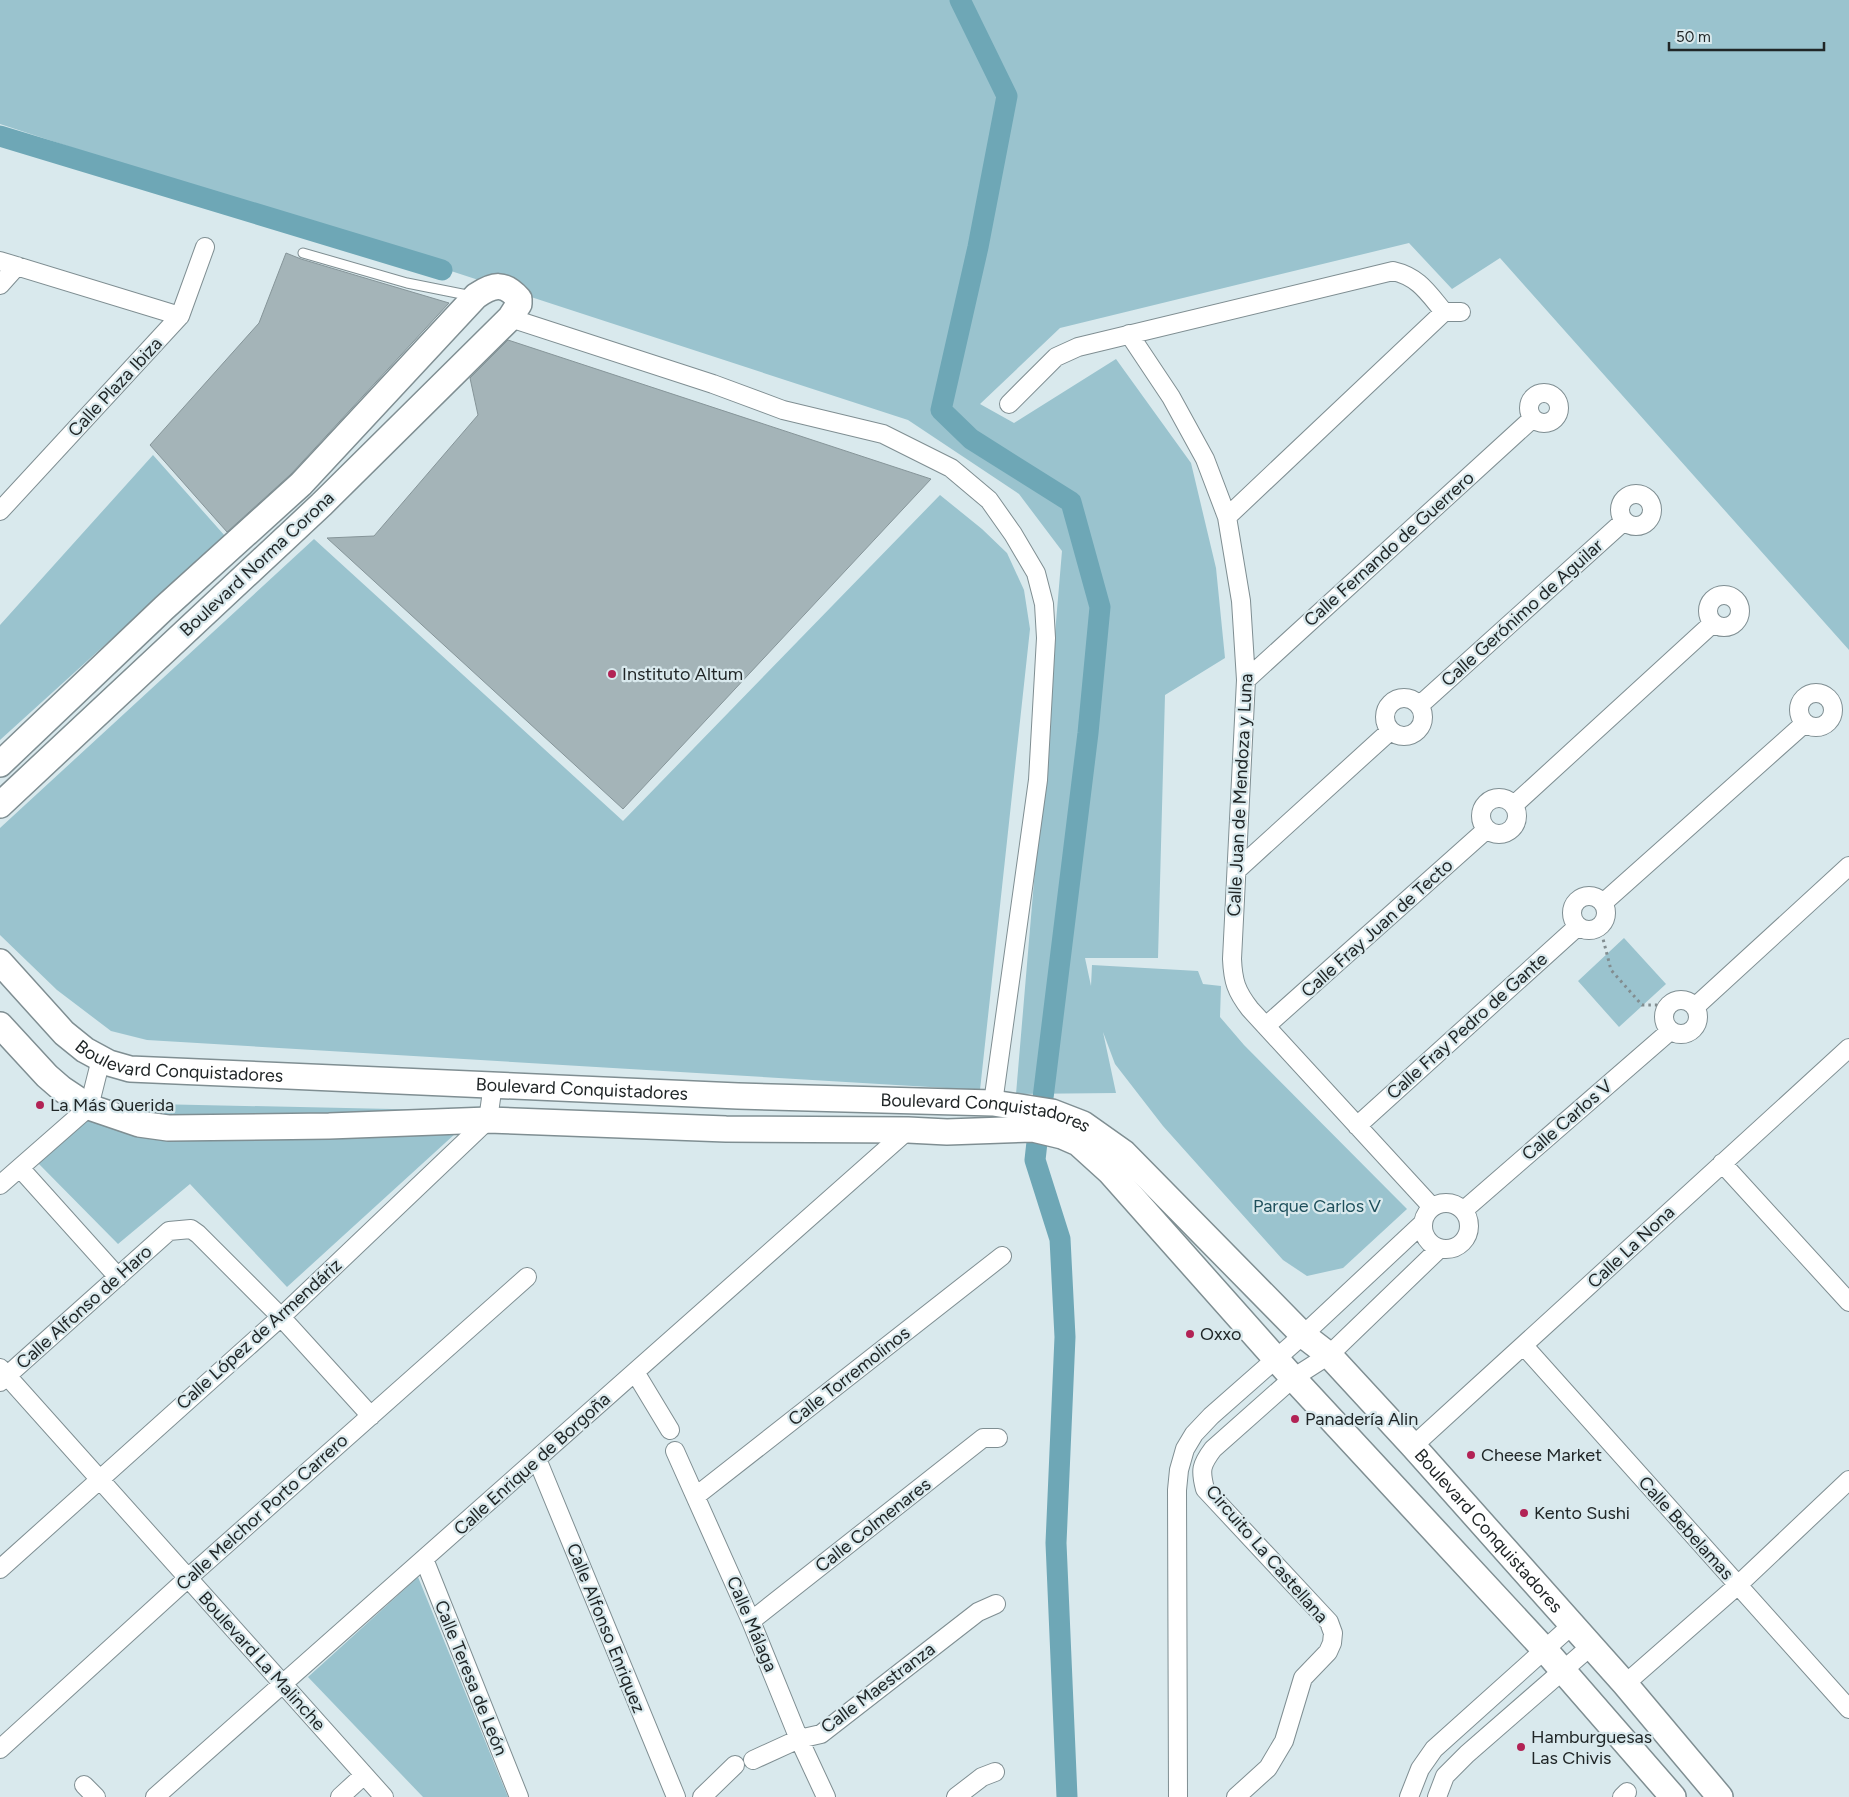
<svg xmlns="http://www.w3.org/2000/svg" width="1849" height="1797" font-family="Figtree,sans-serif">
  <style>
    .green { fill: #9ac3ce }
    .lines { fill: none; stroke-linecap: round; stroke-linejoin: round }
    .canal { stroke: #6ea7b6; stroke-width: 21 }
    .building { fill: #a4b4b8; stroke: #869599 }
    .lane-casing { stroke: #7f8e92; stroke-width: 11 }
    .street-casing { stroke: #7f8e92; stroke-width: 20 }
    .secondary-casing { stroke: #7f8e92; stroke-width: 28 }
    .path { stroke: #828d90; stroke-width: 3; stroke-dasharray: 2.5 4; stroke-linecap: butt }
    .lane { stroke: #fff; stroke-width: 9 }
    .street { stroke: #fff; stroke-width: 18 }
    .secondary { stroke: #fff; stroke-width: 25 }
    .poi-dot { fill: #b22355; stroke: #d9e9ed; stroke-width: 2 }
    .labels { text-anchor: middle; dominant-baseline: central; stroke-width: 4.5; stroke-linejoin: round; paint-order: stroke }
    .street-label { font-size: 18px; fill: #202627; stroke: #d9e9ed }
    .poi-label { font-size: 18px; fill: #202627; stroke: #d9e9ed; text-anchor: start }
    .park-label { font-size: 18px; fill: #1e4f5b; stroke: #d9e9ed }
  </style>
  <rect width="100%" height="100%" fill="#d9e9ed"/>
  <path class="green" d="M0 0H1849V650L1500 258 1452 289 1409 243 1060 328 980 404 1014 423 1116 359 1191 463 1216 568 1225 658 1165 695 1158 958H1085L1091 986 1092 965 1198 971 1203 984 1221 986 1220 1017 1244 1045 1407 1209 1343 1268 1307 1276 1283 1260 1163 1126 1115 1064 1103 1032 1116 1093 1016 1094 1062 551 1019 494 908 420 0 124Z
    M153 455 225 536 0 740V625Z
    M940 495 982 529 1007 553 1024 590 1030 629 980 1090 147 1040 111 1031 57 990 0 935V828L314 539 623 821Z
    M1624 938 1666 984 1619 1027 1578 981Z
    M106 1103 438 1110 456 1133 287 1287 190 1184 118 1244 36 1161Z
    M418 1577 508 1797H423L308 1677Z"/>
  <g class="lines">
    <path class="canal" d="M960 0 1007 96 978 247 941 410 971 439 1071 502 1100 607 1088 733 1043 1098
      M0 136 442 270
      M1037 1142 1035 1160 1060 1239 1065 1337 1056 1543 1067 1797"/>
  </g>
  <path class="building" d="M286 253 301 259 449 303 291 474 227 532 150 445 259 323Z
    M508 340 931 479 623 809 327 538 374 536 478 415 470 378Z"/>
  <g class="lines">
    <g class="lane-casing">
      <path id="lane" d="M303 253 407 283 472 296"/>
    </g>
    <g class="street-casing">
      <path id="street" d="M0 261 180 316
        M0 285 17 266
        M510 318 713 384 783 410 883 434 951 468 989 500 1013 534 1036 573 1044 604 1046 638 1038 780 993 1103
        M1129 334 1171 397 1205 459 1227 517 1241 601 1246 680 1232 959C1233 981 1236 991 1250 1009L1432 1207
        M1529 408a15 15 0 1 1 30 0a15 15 0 1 1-30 0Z
        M1009 404 1056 357 1078 347 1393 271C1419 277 1428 293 1444 312
        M1620 510a16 16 0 1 1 32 0a16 16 0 1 1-32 0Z
        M0 511 180 316 205 247
        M1227 517 1444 312H1461
        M1708 611a16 16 0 1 1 32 0a16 16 0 1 1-32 0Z
        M1246 680 1533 418
        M1799 710a17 17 0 1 1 34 0a17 17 0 1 1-34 0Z
        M1385 717a19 19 0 1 1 38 0a19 19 0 1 1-38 0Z
        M1420 705 1624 521
        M1481 816a18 18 0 1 1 36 0a18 18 0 1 1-36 0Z
        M1514 805 1713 623
        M1237 870 1390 731
        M1572 913a17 17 0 1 1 34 0a17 17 0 1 1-34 0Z
        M1603 903 1805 723
        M1664 1017a17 17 0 1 1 34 0a17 17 0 1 1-34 0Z
        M1695 1007 1849 866
        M1266 1026 1487 829
        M1357 1126 1577 927
        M1722 1163 1849 1302
        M20 1168 118 1277
        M0 1185 89 1107 101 1059
        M1423 1226a23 23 0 1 1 46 0a23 23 0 1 1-46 0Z
        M1464 1210 1670 1031
        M1524 1346 1849 1709
        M0 1368 384 1797
        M635 1372 670 1430
        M0 1382 169 1231 191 1229 198 1234 281 1317 371 1416
        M1413 1446 1849 1048
        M675 1451 751 1621 799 1739 826 1797
        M537 1459 676 1797
        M696 1496 1002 1256
        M424 1559 519 1797
        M0 1569 281 1317 488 1120 493 1084
        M751 1621 983 1438H998
        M1625 1684 1738 1585 1849 1480
        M0 1749 188 1578 527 1277
        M753 1760 799 1739 821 1734 978 1612 996 1604
        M84 1785 96 1797
        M155 1797 908 1130
        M340 1797 364 1775
        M702 1797 735 1765
        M956 1797 982 1777 995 1772
        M1178 1797 1177 1490 1179 1470 1185 1449 1194 1434 1211 1416 1303 1335 1423 1223
        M1236 1797 1268 1768 1284 1741 1303 1678 1328 1652 1332 1643 1333 1633 1329 1622 1205 1489C1200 1470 1201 1465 1213 1449L1293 1378 1329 1355 1439 1249
        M1409 1797 1420 1769 1434 1749 1572 1625
        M1437 1797 1445 1776 1467 1754 1591 1646
        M1622 1797 1627 1792"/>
    </g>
    <g class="secondary-casing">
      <g id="secondary">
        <path d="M0 764 164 608 301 484 476 296C494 284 504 282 519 299V304L510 318 322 504 0 805"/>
        <path id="s1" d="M0 962 64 1033 85 1050 109 1063 130 1069 738 1096 993 1103 1052 1112 1083 1124 1124 1153 1303 1335 1329 1355 1413 1446 1625 1684 1720 1797"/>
        <path d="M0 1025 47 1076 62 1089 89 1107 139 1124 168 1128 329 1126 488 1120 726 1129 908 1130 947 1132 1033 1129 1062 1136 1078 1143 1110 1172 1293 1378 1545 1650 1673 1797"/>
      </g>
    </g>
    <path class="path" d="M1600 927 1611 970 1642 1005H1669"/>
    <use href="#lane" class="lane"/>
    <use href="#street" class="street"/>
    <use href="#secondary" class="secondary"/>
  </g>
  <g class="poi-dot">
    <circle cx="612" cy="674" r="5"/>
    <circle cx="40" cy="1105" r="5"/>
    <circle cx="1190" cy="1334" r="5"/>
    <circle cx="1295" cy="1419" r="5"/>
    <circle cx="1471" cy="1455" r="5"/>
    <circle cx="1524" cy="1513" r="5"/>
    <circle cx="1521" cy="1747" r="5"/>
  </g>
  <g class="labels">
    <g class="street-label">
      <text transform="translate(115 387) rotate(-47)">Calle Plaza Ibiza</text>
      <text transform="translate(1389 549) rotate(-42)">Calle Fernando de Guerrero</text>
      <text transform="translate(257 564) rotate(-43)">Boulevard Norma Corona</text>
      <text transform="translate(1522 613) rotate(-42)">Calle Gerónimo de Aguilar</text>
      <text transform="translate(1240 795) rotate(-87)">Calle Juan de Mendoza y Luna</text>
      <text transform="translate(1377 928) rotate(-42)">Calle Fray Juan de Tecto</text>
      <text transform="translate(1467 1026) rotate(-42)">Calle Fray Pedro de Gante</text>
      <text stroke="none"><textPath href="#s1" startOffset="219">Boulevard Conquistadores</textPath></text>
      <text stroke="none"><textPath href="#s1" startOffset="624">Boulevard Conquistadores</textPath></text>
      <text stroke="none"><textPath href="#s1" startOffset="1029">Boulevard Conquistadores</textPath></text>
      <text transform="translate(1567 1120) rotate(-41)">Calle Carlos V</text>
      <text transform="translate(1631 1247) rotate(-43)">Calle La Nona</text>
      <text transform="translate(84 1307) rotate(-42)">Calle Alfonso de Haro</text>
      <text transform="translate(259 1334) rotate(-42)">Calle López de Armendáriz</text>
      <text transform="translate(849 1376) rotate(-38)">Calle Torremolinos</text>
      <text transform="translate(532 1464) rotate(-42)">Calle Enrique de Borgoña</text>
      <text transform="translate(262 1512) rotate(-42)">Calle Melchor Porto Carrero</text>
      <text transform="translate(873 1525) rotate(-38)">Calle Colmenares</text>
      <text transform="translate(1686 1528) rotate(48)">Calle Bebelamas</text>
      <text stroke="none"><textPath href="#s1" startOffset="1704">Boulevard Conquistadores</textPath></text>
      <text transform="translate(1267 1554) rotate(49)">Circuito La Castellana</text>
      <text transform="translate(752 1624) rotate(67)">Calle Málaga</text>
      <text transform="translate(606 1628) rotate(68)">Calle Alfonso Enriquez</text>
      <text transform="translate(262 1661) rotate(48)">Boulevard La Malinche</text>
      <text transform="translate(471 1678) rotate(68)">Calle Teresa de León</text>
      <text transform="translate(878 1688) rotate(-37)">Calle Maestranza</text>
    </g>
    <g class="poi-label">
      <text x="622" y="674">Instituto Altum</text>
      <text x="50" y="1105">La Más Querida</text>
      <text x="1200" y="1334">Oxxo</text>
      <text x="1305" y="1419">Panadería Alin</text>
      <text x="1481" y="1455">Cheese Market</text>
      <text x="1534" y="1513">Kento Sushi</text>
      <text x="1531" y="1737">Hamburguesas<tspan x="1531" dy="21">Las Chivis</tspan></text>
    </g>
    <g class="park-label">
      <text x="1317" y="1206">Parque Carlos V</text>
    </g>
  </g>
  <path d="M1669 42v8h155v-8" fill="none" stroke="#202627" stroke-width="2.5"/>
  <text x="1676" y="42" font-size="15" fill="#202627" stroke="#d9e9ed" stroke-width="4" paint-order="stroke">50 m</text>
</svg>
